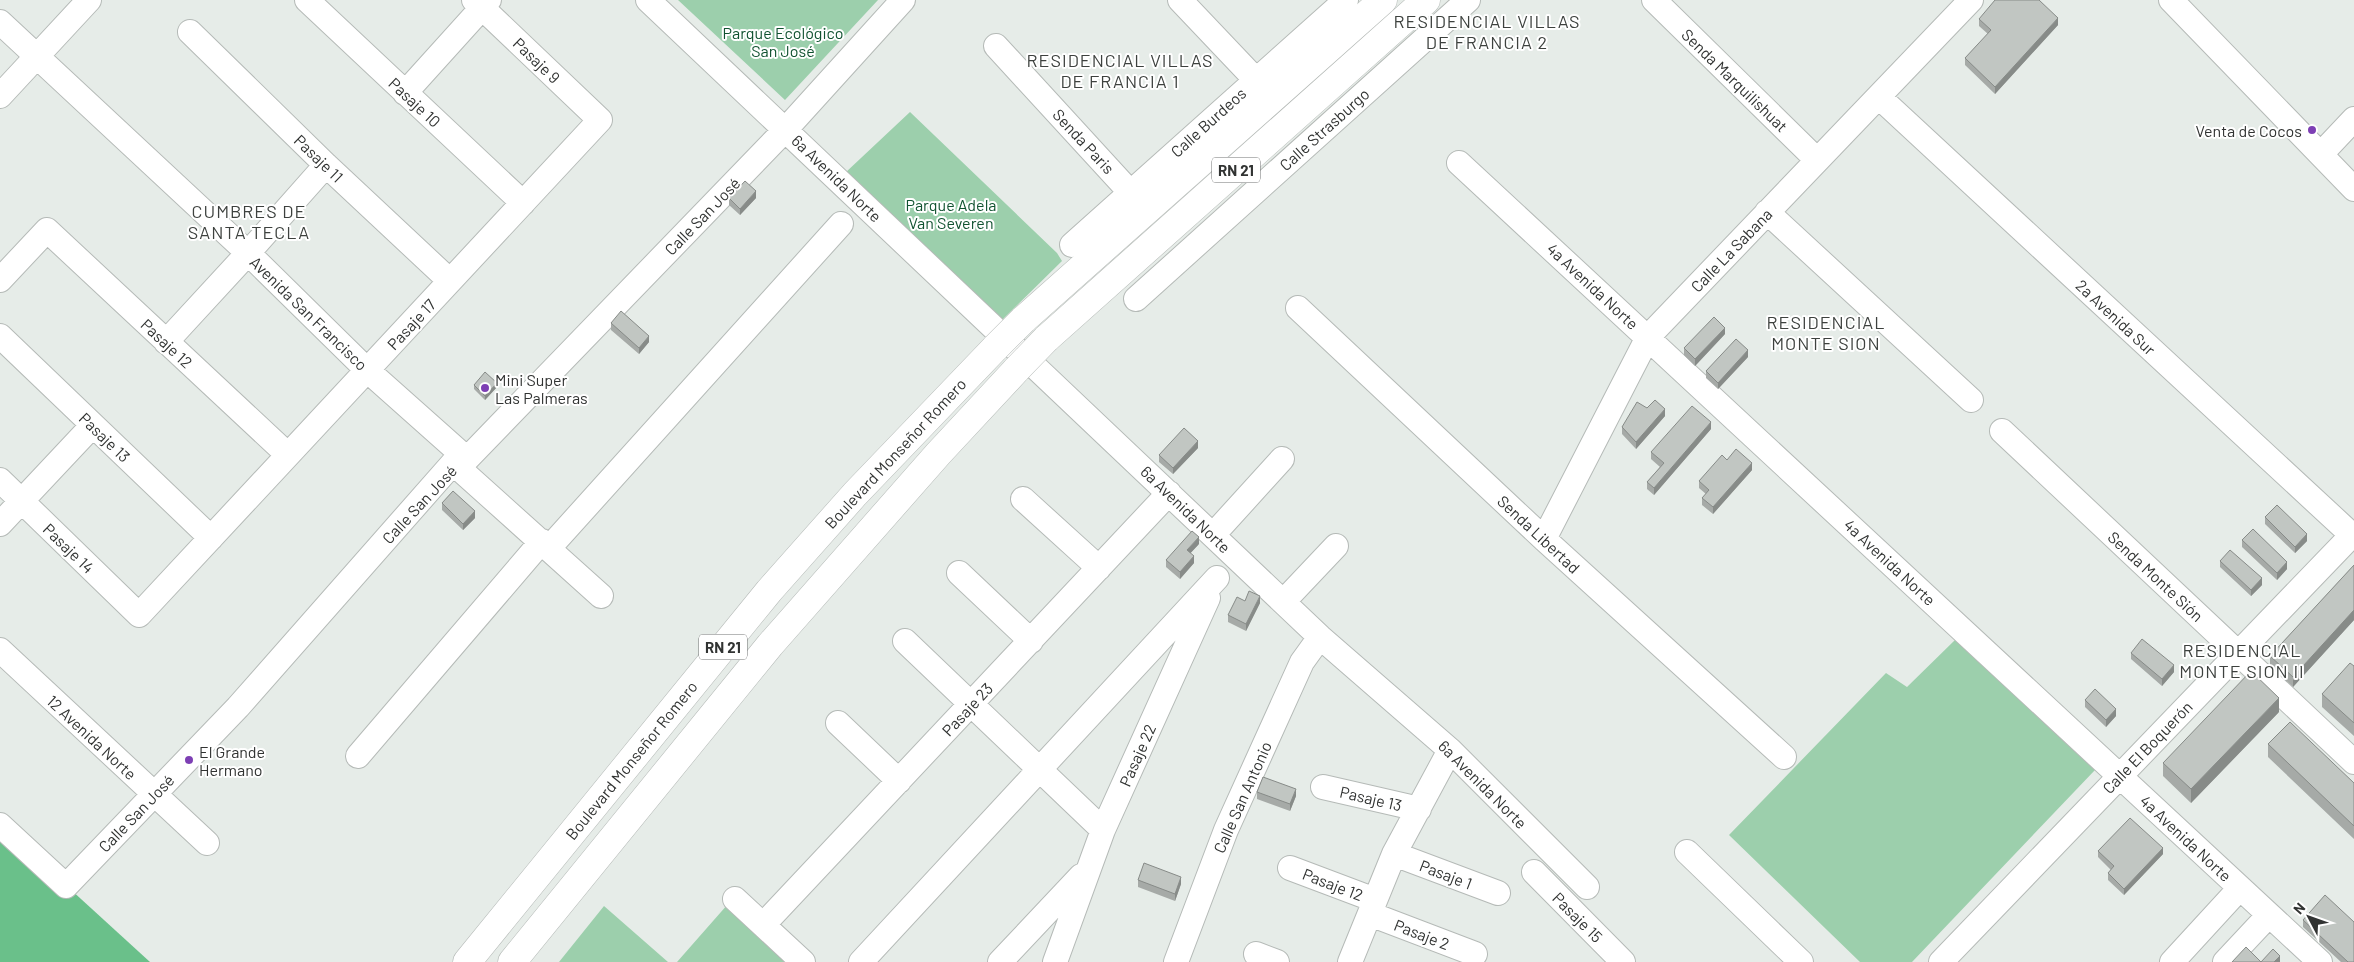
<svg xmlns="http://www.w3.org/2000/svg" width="2354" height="962" font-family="Barlow,sans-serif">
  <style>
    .green { fill: #9ccfac }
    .forest { fill: #6ac08a }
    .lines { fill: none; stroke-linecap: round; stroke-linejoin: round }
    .minor-casing { stroke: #b5bab7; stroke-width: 26 }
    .highway-casing { stroke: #b5bab7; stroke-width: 29 }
    .minor { stroke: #fff; stroke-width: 24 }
    .highway { stroke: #fff; stroke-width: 28 }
    .highway-bridge-casing { stroke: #b5bab7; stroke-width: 29; stroke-linecap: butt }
    .highway-bridge { stroke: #fff; stroke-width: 28 }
    .wall { fill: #a6aaa7 }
    .shaded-wall { fill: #878b88 }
    .building { fill: #c1c6c2; stroke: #878b88 }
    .poi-dot { fill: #7d3fb4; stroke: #fff; stroke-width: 2 }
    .labels { text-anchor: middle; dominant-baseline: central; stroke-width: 4; stroke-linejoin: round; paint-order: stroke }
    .shield { fill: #fff; stroke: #6f7070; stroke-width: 1 }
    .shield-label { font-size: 15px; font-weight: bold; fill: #313332 }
    .park-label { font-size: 16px; fill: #105230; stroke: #fff }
    .street-label { font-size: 16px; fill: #313332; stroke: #fff }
    .poi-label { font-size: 16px; fill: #313332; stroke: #fff; text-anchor: start }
    .neighbourhood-label { font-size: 18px; letter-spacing: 1px; fill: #3d413e; stroke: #fff }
  </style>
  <rect width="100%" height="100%" fill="#e6ece8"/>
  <path class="green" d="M678 0H878L785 100Z
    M910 112 1057 253 1062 261 1000 322 845 173Z
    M1955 640 2095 770 1912 962H1860L1729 835 1886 673 1907 687Z
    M728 904 790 962H677Z
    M604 906 668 962H559Z"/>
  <path class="forest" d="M0 825 150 962H0Z"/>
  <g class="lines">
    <g class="minor-casing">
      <path id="minor" d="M307 0 523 203
        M648 0 1320 637 1450 750 1587 887
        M1180 0 1255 79
        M1654 0 1817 160
        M2171 0 2354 189
        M0 22 248 253 367 370 467 459
        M190 32 326 165 450 281
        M996 46 1130 192
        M405 93 489 0
        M0 96 89 0
        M1879 97 2354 537
        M2321 154 2354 119
        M1459 163 2320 962
        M1767 212 1971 400
        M1072 245 1346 0
        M0 280 47 230 288 455
        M1136 299 1468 0
        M1298 308 1544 539 1784 757
        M0 336 211 538
        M166 342 248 253 326 165
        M2002 431 2354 762
        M453 463 601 596
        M0 480 139 615 600 120 474 0
        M1023 499 1099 568
        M0 524 93 425
        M1213 535 1282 459
        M1544 539 1648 337 1971 0
        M549 548 841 224
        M959 573 1031 641
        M1283 602 1336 546
        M905 641 1103 830
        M0 650 207 843
        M838 723 899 781
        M358 756 542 541
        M1323 787 1419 809
        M0 825 66 886 238 707 453 463 467 459 786 129 903 0
        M1687 852 1801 962
        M1394 854 1498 893
        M1290 868 1375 900
        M1534 872 1623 962
        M735 899 803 962
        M1370 914 1475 954
        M763 925 1169 493
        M1256 954 1277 962
        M861 962 1217 578
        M1000 962 1081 876 1086 874
        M1055 962 1103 830 1208 598
        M1176 962 1226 830 1302 662 1320 637
        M1350 962 1394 854 1450 750
        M1941 962 2354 533
        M2172 962 2240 888
        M2225 962 2269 915"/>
    </g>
    <g class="highway-casing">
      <path id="highway" d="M1023 320 1383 0
        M1046 339 1426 0
        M467 962 769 591 855 494 996 347
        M512 962 770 645 938 454 1017 369"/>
    </g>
    <use href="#minor" class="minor"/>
    <use href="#highway" class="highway"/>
    <g class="highway-bridge-casing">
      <path id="highway-bridge" d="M996 347 1023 320
        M1017 369 1046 339"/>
    </g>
    <use href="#highway-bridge" class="highway-bridge"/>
  </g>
  <path class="wall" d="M1979 19 2058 25 1995 94 1965 65V58L1988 34 1979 26Z
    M729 198H756L740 215 729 205Z
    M611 323 649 342 639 354 611 330Z
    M1725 334 1695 366 1684 355V348Z
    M1748 357 1718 389 1706 378V371Z
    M474 385 497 387 485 400 474 389Z
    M1647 408 1665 416 1636 449 1622 434V427Z
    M1711 429 1654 495 1647 489V482L1660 467 1651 459V452Z
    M1198 448 1173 474 1159 462V455Z
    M1727 460 1752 470 1713 514 1702 505V498L1706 494 1699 488V481Z
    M442 503 475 518 463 530 442 510Z
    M2265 517 2307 541 2295 553 2265 524Z
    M2242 540 2287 569 2277 580 2242 547Z
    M1199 544 1190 553 1194 563 1180 579 1166 567V560Z
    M2220 561 2262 585 2251 596 2220 567Z
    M2354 565V620L2293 687 2270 666V656Z
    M1245 601 1260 603 1246 631 1228 622V615Z
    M2131 653 2174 672 2162 686 2131 659Z
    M2354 666V736L2322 707V694Z
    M2085 700 2116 716 2106 727 2085 707Z
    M2279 712 2191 803 2163 776V763Z
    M2268 744 2354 783V839L2268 757Z
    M1257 792 1296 796 1290 811 1257 799Z
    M2098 851 2163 854 2124 895 2108 880V873L2111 870 2098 857Z
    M1138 880 1181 884 1175 901 1138 887Z
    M2303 920 2354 962H2341L2303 927Z"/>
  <path class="shaded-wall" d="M2058 18V25L1995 94V87Z
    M756 191V198L740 215V209Z
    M1725 328V334L1695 366V359Z
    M649 336V342L639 354V348Z
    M1748 350V357L1718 389V383Z
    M497 383V387L485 400V396Z
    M1665 409V416L1636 449V442Z
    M1711 422V429L1654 495V488Z
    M1198 441V448L1173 474V468Z
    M1752 463V470L1713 514V507Z
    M475 511V518L463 530V524Z
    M2307 534V541L2295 553V547Z
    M1199 537V544L1187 557V550Z
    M1194 556V563L1180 579V572Z
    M2287 562V569L2277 580V573Z
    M2262 578V585L2251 596V590Z
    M1260 596V603L1246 631V624Z
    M2354 610V620L2293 687V677Z
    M2174 665V672L2162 686V679Z
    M2279 698V712L2191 803V789Z
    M2116 709V716L2106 727V720Z
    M1296 789V796L1290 811V804Z
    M2163 848V854L2124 895V889Z
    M1181 877V884L1175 901V894Z
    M2280 956V962H2274Z"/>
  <path class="building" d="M1995 0H2039L2058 18 1995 87 1965 58 1991 30 1979 19Z
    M745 181 756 191 740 209 729 198Z
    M621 311 649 336 639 348 611 323Z
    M1714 317 1725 328 1695 359 1684 348Z
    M1736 339 1748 350 1718 383 1706 371Z
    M485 372 497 383 485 396 474 385Z
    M1655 400 1665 409 1636 442 1622 427 1637 402 1647 408Z
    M1692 406 1711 422 1654 488 1647 482 1664 463 1651 452Z
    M1184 428 1198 441 1173 468 1159 455Z
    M1736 449 1752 463 1713 507 1702 498 1709 490 1699 481 1722 455 1727 460Z
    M453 491 475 511 463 524 442 503Z
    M2277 505 2307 534 2295 547 2265 517Z
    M2253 529 2287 562 2277 573 2242 540Z
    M1192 531 1199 537 1187 550 1194 556 1180 572 1166 560Z
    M2230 550 2262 578 2251 590 2220 561Z
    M2354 565V610L2293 677 2270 656Z
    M1249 591 1260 596 1246 624 1228 615 1237 597 1245 601Z
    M2142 639 2174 665 2162 679 2131 653Z
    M2350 663 2354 666V723L2322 694Z
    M2251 671 2279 698 2191 789 2163 763Z
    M2095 689 2116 709 2106 720 2085 700Z
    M2290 722 2354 783V826L2268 744Z
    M1263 777 1296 789 1290 804 1257 792Z
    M2130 818 2163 848 2124 889 2108 873 2114 866 2098 851Z
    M1144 863 1181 877 1175 894 1138 880Z
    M2325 895 2354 922V962H2348L2303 920Z
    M2246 947 2261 962 2273 949 2280 956 2274 962H2232Z"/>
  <g class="poi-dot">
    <circle cx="2312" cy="130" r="5"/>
    <circle cx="485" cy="388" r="5"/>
    <circle cx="189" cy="760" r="5"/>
  </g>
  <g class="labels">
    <g class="shield">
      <rect x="1212" y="157.5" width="48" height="25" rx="4"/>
      <rect x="699" y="634.5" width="48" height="25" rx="4"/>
    </g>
    <g class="shield-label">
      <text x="1236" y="170">RN 21</text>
      <text x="723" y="647">RN 21</text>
    </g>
    <g class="park-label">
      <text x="783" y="32">Parque Ecológico<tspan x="783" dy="18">San José</tspan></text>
      <text x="951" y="204">Parque Adela<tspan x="951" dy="18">Van Severen</tspan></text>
    </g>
    <g class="street-label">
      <text transform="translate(537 60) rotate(44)">Pasaje 9</text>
      <text transform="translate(1735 80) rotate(44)">Senda Marquilishuat</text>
      <text transform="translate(415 102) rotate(43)">Pasaje 10</text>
      <text transform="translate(1208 122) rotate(-42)">Calle Burdeos</text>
      <text transform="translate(1324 129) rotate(-42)">Calle Strasburgo</text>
      <text transform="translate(1084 141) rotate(47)">Senda Paris</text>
      <text transform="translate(319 158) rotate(44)">Pasaje 11</text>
      <text transform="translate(837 178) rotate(44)">6a Avenida Norte</text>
      <text transform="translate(702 216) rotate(-46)">Calle San José</text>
      <text transform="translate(1731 250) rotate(-46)">Calle La Sabana</text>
      <text transform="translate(1593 286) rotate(43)">4a Avenida Norte</text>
      <text transform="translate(309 313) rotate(44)">Avenida San Francisco</text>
      <text transform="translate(2116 317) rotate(43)">2a Avenida Sur</text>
      <text transform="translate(411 324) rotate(-47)">Pasaje 17</text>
      <text transform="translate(167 343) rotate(43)">Pasaje 12</text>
      <text transform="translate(105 437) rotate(44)">Pasaje 13</text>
      <text transform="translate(895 453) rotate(-47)">Boulevard Monseñor Romero</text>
      <text transform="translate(419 504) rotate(-47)">Calle San José</text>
      <text transform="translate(1186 509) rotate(44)">6a Avenida Norte</text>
      <text transform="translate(1539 534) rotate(43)">Senda Libertad</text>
      <text transform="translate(69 548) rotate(44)">Pasaje 14</text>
      <text transform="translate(1890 562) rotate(43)">4a Avenida Norte</text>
      <text transform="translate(2156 576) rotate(43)">Senda Monte Sión</text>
      <text transform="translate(967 709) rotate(-47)">Pasaje 23</text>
      <text transform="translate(92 737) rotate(43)">12 Avenida Norte</text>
      <text transform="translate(2147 747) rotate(-46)">Calle El Boquerón</text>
      <text transform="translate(1137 755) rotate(-66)">Pasaje 22</text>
      <text transform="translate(631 760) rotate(-51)">Boulevard Monseñor Romero</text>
      <text transform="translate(1483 784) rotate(45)">6a Avenida Norte</text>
      <text transform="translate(1242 797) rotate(-66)">Calle San Antonio</text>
      <text transform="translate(1371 798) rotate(13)">Pasaje 13</text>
      <text transform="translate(136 813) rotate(-46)">Calle San José</text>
      <text transform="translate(2186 838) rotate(43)">4a Avenida Norte</text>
      <text transform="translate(1446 874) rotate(21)">Pasaje 1</text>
      <text transform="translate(1333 884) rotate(21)">Pasaje 12</text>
      <text transform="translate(1578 917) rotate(45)">Pasaje 15</text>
      <text transform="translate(1422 934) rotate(21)">Pasaje 2</text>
    </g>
    <g class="poi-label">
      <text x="2302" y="130" text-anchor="end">Venta de Cocos</text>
      <text x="495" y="379">Mini Super<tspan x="495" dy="18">Las Palmeras</tspan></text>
      <text x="199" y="751">El Grande<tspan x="199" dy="18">Hermano</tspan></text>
    </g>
    <g class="neighbourhood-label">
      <text x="1487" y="21">RESIDENCIAL VILLAS<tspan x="1487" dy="21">DE FRANCIA 2</tspan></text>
      <text x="1120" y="60">RESIDENCIAL VILLAS<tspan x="1120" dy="21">DE FRANCIA 1</tspan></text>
      <text x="249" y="211">CUMBRES DE<tspan x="249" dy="21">SANTA TECLA</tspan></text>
      <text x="1826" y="322">RESIDENCIAL<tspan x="1826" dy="21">MONTE SION</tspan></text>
      <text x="2242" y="650">RESIDENCIAL<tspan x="2242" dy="21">MONTE SION II</tspan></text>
    </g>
  </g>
  <g transform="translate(2309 917) rotate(311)" stroke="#ffffff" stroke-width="4" paint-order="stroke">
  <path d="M0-4L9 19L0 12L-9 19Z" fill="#313332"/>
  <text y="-8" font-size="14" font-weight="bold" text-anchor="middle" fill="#313332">N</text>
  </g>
</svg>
